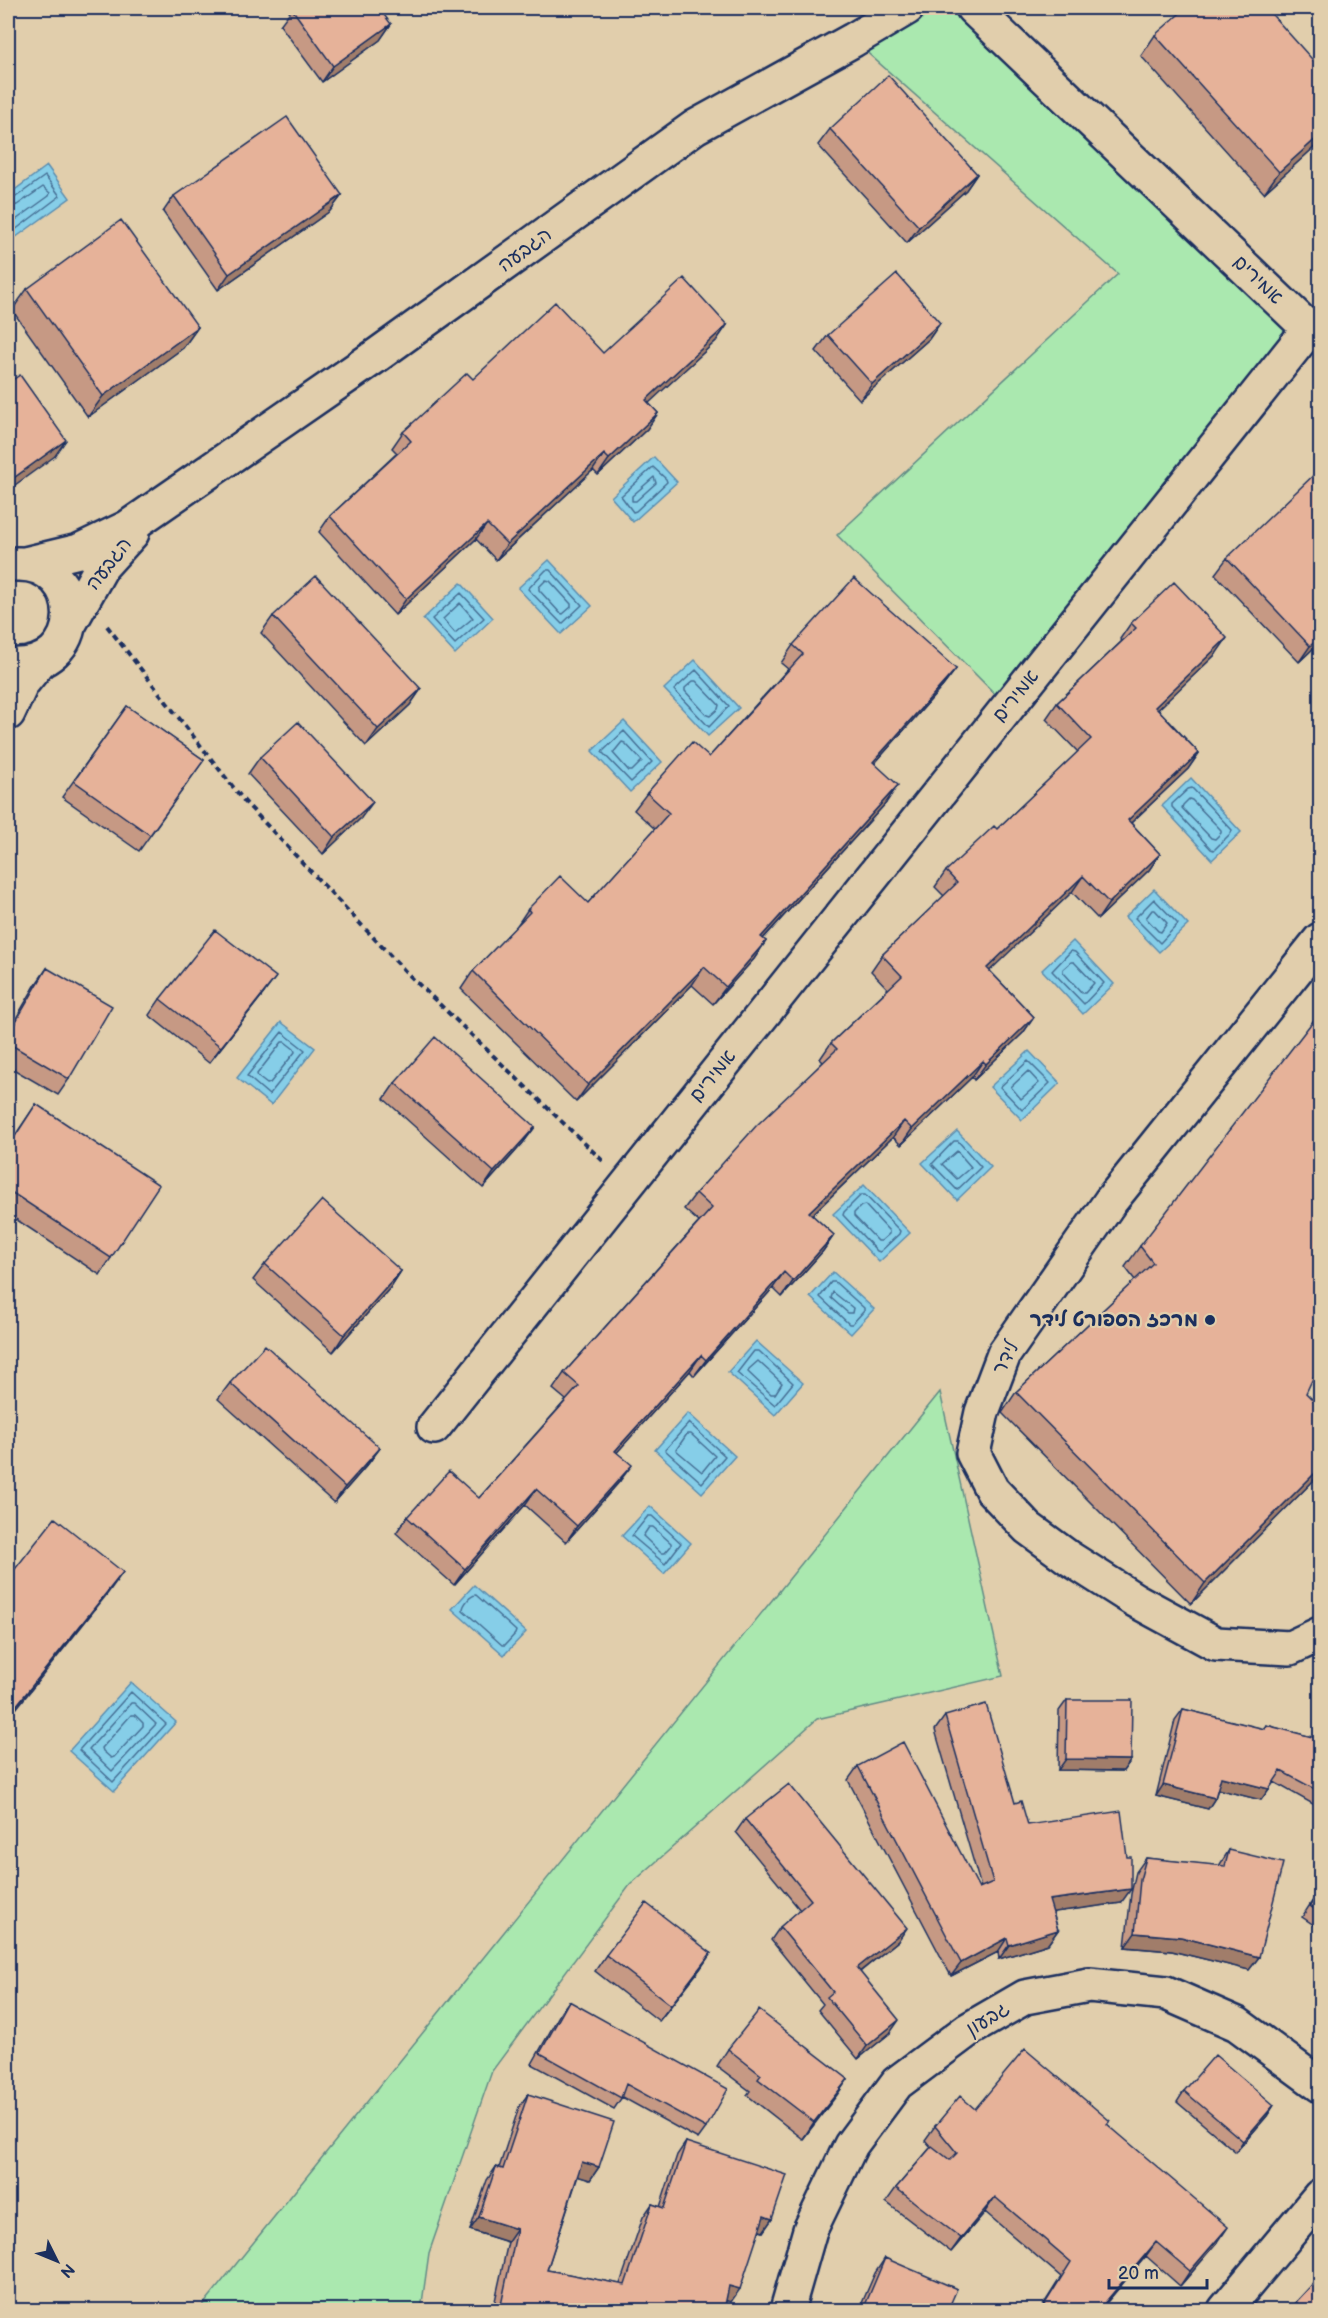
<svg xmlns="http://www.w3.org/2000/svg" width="1328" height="2318" font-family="'Balsamiq Sans','Playpen Sans Hebrew',sans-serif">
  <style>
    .green { fill: #aae8af; stroke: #628c86; stroke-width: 1.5 }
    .water { fill: #86cee8; stroke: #5b8eb1; stroke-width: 1.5 }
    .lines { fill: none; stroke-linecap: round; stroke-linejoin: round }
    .shore { stroke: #466f95; stroke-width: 1.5 }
    .minor-casing { stroke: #1b2f5e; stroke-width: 38 }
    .path { stroke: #1b2f5e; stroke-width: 4; stroke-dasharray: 6 4.5; stroke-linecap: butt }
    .minor { stroke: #e1ceac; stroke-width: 33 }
    .wall { fill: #c69984; stroke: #1b2f5e; stroke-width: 1.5 }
    .shaded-wall { fill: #a17d6b; stroke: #1b2f5e; stroke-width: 1.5 }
    .building { fill: #e6b299; stroke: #1b2f5e; stroke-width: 1.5 }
    .poi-dot { fill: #1b2f5e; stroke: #e1ceac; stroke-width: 2 }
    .labels { text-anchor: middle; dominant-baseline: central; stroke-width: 4.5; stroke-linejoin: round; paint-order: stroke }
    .street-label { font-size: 20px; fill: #1b2f5e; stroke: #e1ceac }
    .poi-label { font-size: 20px; font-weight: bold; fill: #1b2f5e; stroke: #e1ceac; text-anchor: end }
  </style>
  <rect width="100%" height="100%" fill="#e1ceac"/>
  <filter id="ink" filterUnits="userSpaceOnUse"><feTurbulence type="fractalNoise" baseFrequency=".0167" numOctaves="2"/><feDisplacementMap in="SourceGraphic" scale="12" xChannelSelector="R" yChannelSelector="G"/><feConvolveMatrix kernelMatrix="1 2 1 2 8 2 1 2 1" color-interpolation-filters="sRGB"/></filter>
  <g filter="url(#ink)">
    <path class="green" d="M907 8H973L1309 329 1008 707 837 535 1118 274 853 40Z
      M940 1392 1003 1676 817 1719 630 1885 492 2071 429 2253 421 2310H199Z"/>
    <path class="water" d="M47 166 70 198 12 240 8 233V195Z
      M654 457 677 482 633 522 611 497Z
      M549 560 592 606 561 634 518 588Z
      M461 583 493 618 455 654 423 619Z
      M695 660 739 708 708 736 664 689Z
      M624 721 662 762 630 792 592 751Z
      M1191 778 1241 832 1212 860 1162 806Z
      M1154 889 1188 925 1159 952 1125 917Z
      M1073 941 1114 984 1083 1014 1042 970Z
      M281 1022 315 1048 271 1105 237 1078Z
      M1029 1051 1060 1083 1022 1120 990 1087Z
      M957 1131 991 1167 957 1200 922 1163Z
      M864 1185 910 1233 879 1262 833 1214Z
      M833 1272 874 1309 851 1334 810 1297Z
      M756 1341 803 1383 775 1415 728 1372Z
      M688 1413 735 1456 702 1493 655 1450Z
      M650 1506 691 1543 664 1574 622 1536Z
      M474 1585 526 1632 504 1655 452 1609Z
      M131 1682 176 1722 114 1791 69 1751Z"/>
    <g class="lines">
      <path class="shore" d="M8 200 13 199 45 176 60 196 15 230H8
        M8 207 17 205 43 187 50 193 49 196 13 222 8 223
        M653 467 666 479 667 482 636 511 633 512 621 496Z
        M654 477 656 483 636 501H632V496Z
        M546 570H550L582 605 562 624 528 589Z
        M546 580 550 581 571 604V607L563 614 560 613 539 590V587Z
        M461 593 484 618 455 644 432 619Z
        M460 603 473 618 455 633 443 619Z
        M696 670 729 706 709 727 674 690Z
        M693 681H696L719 705 718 709 710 716 707 715 685 691V688Z
        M624 731 652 762 631 782 602 752Z
        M622 742 625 743 642 761 632 771H629L613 753Z
        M1192 788 1232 830 1231 833 1214 850 1211 849 1172 807V804L1188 789Z
        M1189 799 1192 800 1221 830V833L1215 839 1211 838 1182 808 1183 805Z
        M1154 899 1178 924 1160 943 1135 918Z
        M1152 910H1155L1167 923 1161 932 1158 931 1146 918Z
        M1071 951 1075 952 1104 983 1084 1004 1052 971Z
        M1071 962H1074L1094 983 1085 993H1082L1063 972V969Z
        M282 1032 305 1050 269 1095 247 1076Z
        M282 1042H285L294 1049 295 1052 270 1083 267 1084 258 1077 257 1074Z
        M1028 1061 1050 1083 1022 1110 1000 1087Z
        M1028 1071 1039 1083 1021 1099 1011 1087Z
        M954 1141H958L981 1167 957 1190 932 1164Z
        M957 1151 971 1167 957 1179 942 1164Z
        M861 1195H865L900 1231 899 1234 880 1252 877 1251 843 1215 844 1212Z
        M865 1205 889 1231V1234L881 1241H878L854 1216V1213L861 1206Z
        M831 1282H835L864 1308V1311L852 1324H849L820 1297Z
        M833 1292 853 1308 852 1313H848L831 1298Z
        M754 1351H759L793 1383 775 1405 737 1373Z
        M758 1361 782 1383 775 1394H771L748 1372 749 1369Z
        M689 1423 725 1456 702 1483 665 1450Z
        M687 1434H691L715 1456 702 1472 676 1450Z
        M648 1516H652L681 1543 665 1564 632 1536Z
        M649 1527H653L671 1543V1546L665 1553H661L643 1536Z
        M476 1595 516 1631 515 1634 505 1645H502L463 1610C463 1604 471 1595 476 1595Z
        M131 1692 166 1724 113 1782 79 1750Z
        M131 1703H134L156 1724 112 1771 89 1749Z
        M131 1715H135L143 1723V1726L114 1757 111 1758 103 1751 102 1748Z"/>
      <g class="minor-casing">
        <path id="minor" d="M25 564 79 551 127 528 376 356 695 127 853 40 907 8
          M70 623 102 566 132 533
          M8 665C90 672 87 561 16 564
          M8 713 22 683 39 662
          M1320 940 1110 1202 1004 1354 982 1412 973 1453 992 1490 1028 1528 1069 1558 1135 1600 1216 1644 1290 1648 1320 1634
          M434 1427 1309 329 973 8
          M787 2310 810 2230 851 2145 897 2083 968 2030 1025 1997 1089 1985 1166 1993 1237 2024 1320 2085
          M1225 2310 1320 2196"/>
      </g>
      <path class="path" d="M107 626 244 801 407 973 605 1163"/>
      <use href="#minor" class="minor"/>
    </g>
    <path class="wall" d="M292 9 391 24 380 40 322 82 280 25Z
      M1155 35 1320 68V142L1264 193 1141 56Z
      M830 129 977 174 966 190 907 243 818 145Z
      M342 195 330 211 218 290 163 212 174 196Z
      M27 289 198 327 183 348 88 417 12 310Z
      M940 323 929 339 860 400 816 351 828 335Z
      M727 325 716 341 648 403 658 413 647 429 598 475 593 470 496 560 476 539 395 615 319 532 330 516 397 453 392 448 403 432 473 379 603 353Z
      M1227 558 1320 642 1299 662 1215 574Z
      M273 616 421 689 410 705 366 746 261 633Z
      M1131 623 1216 654 1158 709 1199 753 1188 769 1131 823 1160 854 1149 870 1098 919 1072 892 989 970 1034 1017 1023 1033 974 1080 972 1077 901 1145 893 1137 812 1215 834 1235 823 1251 782 1297 773 1288 694 1376 690 1371 617 1452 620 1481 566 1542 525 1505 454 1585 396 1533 407 1517 479 1498 566 1400 553 1389 564 1373 699 1222 684 1209 696 1193 823 1062 820 1059 831 1043 888 989 871 971 882 955 944 896 935 887 946 871 997 829 1078 752 1046 719 1057 703 1122 641 1120 639Z
      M793 645 956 669 943 686 874 764 886 803 763 939 766 941 754 959 713 1004 692 985 576 1102 461 989 473 971 516 927 528 909 588 903 655 829 634 810 647 793 709 757 788 669 781 663Z
      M127 706 204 760 139 851 62 797Z
      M260 757 361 818 323 854 248 774Z
      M47 968 69 1079 58 1095 8 1066V1032L36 984Z
      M264 993 209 1063 149 1015 160 999Z
      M395 1083 535 1127 523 1143 483 1188 384 1099Z
      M36 1104 111 1258 100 1275 8 1214V1146Z
      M1140 1246 1306 1393 1320 1474 1191 1604 1002 1413 1016 1392 1135 1280 1125 1267Z
      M265 1264 401 1271 390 1288 333 1352 253 1280Z
      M230 1383 380 1448 368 1464 334 1503 218 1399Z
      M1067 1700 1131 1760 1123 1771 1058 1770 1059 1711Z
      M1183 1709 1263 1729 1266 1725 1320 1739V1808L1274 1782 1261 1800 1218 1789 1215 1798 1208 1809 1156 1796 1175 1720Z
      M945 1716 1015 1803 1028 1825 1121 1903 1053 1912 1058 1930 1048 1944 999 1959 998 1952 951 1976 848 1780 858 1766 979 1888 981 1887 935 1730Z
      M745 1819 898 1941 860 1972 890 2033 858 2059 818 2010 823 2004 771 1940 780 1927 800 1910 736 1832Z
      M1229 1850 1259 1957 1249 1970 1172 1951 1125 1947 1131 1894 1136 1872 1146 1858 1219 1866Z
      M1320 1889V1929L1302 1917Z
      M711 1953 700 1969 659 2021 595 1971 606 1955Z
      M569 2001 706 2128 698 2139 622 2097 614 2109 532 2064 561 2012Z
      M728 2049 848 2079 803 2139 747 2095 750 2091 717 2066Z
      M1184 2091 1274 2105 1267 2116 1236 2152 1177 2102Z
      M528 2094 599 2167 590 2180 578 2176 547 2270 620 2284 643 2217 652 2204 660 2207 677 2155 686 2142 772 2219 763 2232 759 2231 731 2302 726 2301 724 2310H493L508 2242 470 2230 487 2180 496 2167 499 2168 519 2107Z
      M975 2109 1108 2125 1218 2242 1180 2286 1146 2256 1103 2307 1109 2310H1040L1061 2277 985 2212 951 2252 886 2202 896 2188 931 2147 925 2140 935 2126Z
      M885 2258 950 2305 964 2310H859L875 2273Z
      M1296 2302 1320 2310H1290Z"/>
    <path class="shaded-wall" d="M391 24 380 40 322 82 333 66Z
      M1320 135V142L1264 193 1279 172Z
      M977 174 966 190 907 243 919 227Z
      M342 195 330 211 218 290 229 274Z
      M940 323 929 339 860 400 872 384Z
      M727 325 716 341 635 416 646 400Z
      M198 327 183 348 88 417 103 396Z
      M658 413 647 429 598 475 609 459Z
      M66 440 55 456 8 490V482Z
      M604 454 593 470 496 560 507 544Z
      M487 524 476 539 395 615 406 599Z
      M1320 637V642L1299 662 1310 646Z
      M1227 638 1216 654 1144 723 1155 707Z
      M956 669 943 686 860 780 873 762Z
      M421 689 410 705 366 746 378 729Z
      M1199 753 1188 769 1117 836 1128 820Z
      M898 785 886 803 749 954 761 937Z
      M373 802 361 818 323 854 334 837Z
      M1160 854 1149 870 1098 919 1109 903Z
      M1083 876 1072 892 976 984 987 968Z
      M766 941 754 959 713 1004 726 987Z
      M704 967 692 985 576 1102 588 1085Z
      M276 977 264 993 209 1063 221 1047Z
      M1034 1017 1023 1033 974 1080 986 1064Z
      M983 1061 972 1077 901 1145 912 1129Z
      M904 1121 893 1137 798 1228 809 1212Z
      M535 1127 523 1143 483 1188 494 1172Z
      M834 1235 823 1251 782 1297 793 1281Z
      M401 1271 390 1288 333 1352 344 1335Z
      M784 1272 773 1288 694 1376 706 1360Z
      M701 1355 690 1371 604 1467 615 1451Z
      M380 1448 368 1464 334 1503 345 1487Z
      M632 1465 620 1481 566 1542 577 1526Z
      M1320 1468V1474L1191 1604 1205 1583Z
      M536 1489 525 1505 454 1585 465 1569Z
      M123 1572 108 1593 8 1719V1716Z
      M1066 1759 1131 1760 1123 1771 1058 1770Z
      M1221 1777 1269 1789 1261 1800 1213 1788Z
      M1163 1785 1215 1798 1208 1809 1156 1796Z
      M1131 1889 1121 1903 1040 1914 1049 1900Z
      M907 1928 898 1941 848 1981 857 1968Z
      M1058 1930 1048 1944 999 1959 1009 1945Z
      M1135 1933 1181 1937 1259 1957 1249 1970 1172 1951 1125 1947Z
      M1007 1938 998 1952 951 1976 961 1963Z
      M711 1953 700 1969 659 2021 671 2005Z
      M899 2020 890 2033 858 2059 867 2046Z
      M848 2079 837 2095 803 2139 814 2122Z
      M1274 2105 1267 2116 1236 2152 1243 2141Z
      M582 2162 599 2167 590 2180 573 2175Z
      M995 2197 985 2212 951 2252 961 2238Z
      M764 2216 772 2219 763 2232 755 2229Z
      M479 2217 517 2229 508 2242 470 2230Z
      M1228 2227 1218 2242 1180 2286 1190 2271Z
      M1156 2242 1146 2256 1100 2310 1102 2306Z
      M729 2286 740 2289 731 2302 720 2299Z"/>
    <path class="building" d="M294 8H379L391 24 333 66 292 9Z
      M1186 8H1266L1320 68V135L1279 172 1155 35Z
      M888 75 977 174 919 227 830 129Z
      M287 117 342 195 229 274 174 196Z
      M121 220 198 327 103 396 27 289Z
      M897 274 940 323 872 384 828 335Z
      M684 278 727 325 646 400 658 413 609 459 604 454 507 544 487 524 406 599 330 516 411 441 403 432 467 373 473 379 555 302 603 353Z
      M20 375 66 440 8 482V383Z
      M1320 469V637L1310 646 1227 558Z
      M316 576 421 689 378 729 273 616Z
      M854 578 956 669 873 762 898 785 761 937 766 941 726 987 704 967 588 1085 473 971 530 912 528 909 560 876 588 903 669 813 647 793 692 742 709 757 803 654 793 645Z
      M1174 582 1227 638 1155 707 1199 753 1128 820 1160 854 1109 903 1083 876 987 968 1034 1017 986 1064 983 1061 912 1129 904 1121 809 1212 834 1235 793 1281 784 1272 706 1360 701 1355 615 1451 632 1465 577 1526 536 1489 465 1569 407 1517 449 1471 479 1498 579 1386 564 1373 712 1208 696 1193 757 1125 837 1049 831 1043 902 976 882 955 957 883 946 871 994 826 997 829 1091 739 1057 703 1136 628 1131 623Z
      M127 706 204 760 150 835 74 781Z
      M298 722 373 802 334 837 260 757Z
      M215 930 276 977 221 1047 160 999Z
      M47 968 112 1006 69 1079 8 1043V1035Z
      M1320 1012V1363L1306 1393 1320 1407V1468L1205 1583 1016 1392 1153 1263 1140 1246Z
      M435 1037 535 1127 494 1172 395 1083Z
      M36 1104 159 1185 111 1258 8 1190V1147Z
      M322 1200 401 1271 344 1335 265 1264Z
      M265 1345 380 1448 345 1487 230 1383Z
      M55 1518 123 1572 8 1716V1578Z
      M1067 1700H1132L1131 1760 1066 1759Z
      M986 1704 1015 1803 1021 1801 1028 1825 1121 1811 1127 1857H1131V1889L1049 1900 1058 1930 1009 1945 1007 1938 961 1963 858 1766 903 1742 979 1888 993 1882 945 1716Z
      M1183 1709 1265 1729 1266 1725 1320 1739V1792L1281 1771 1269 1789 1221 1777 1215 1798 1163 1785Z
      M789 1784 907 1928 857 1968 899 2020 867 2046 827 1997 833 1992 780 1927 811 1900 745 1819Z
      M1229 1850 1283 1863 1259 1957 1181 1937 1135 1933 1140 1880 1146 1858 1225 1866Z
      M1320 1890V1913L1310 1906Z
      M646 1903 711 1953 671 2005 606 1955Z
      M569 2001 728 2089 706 2128 626 2084 621 2098 540 2053Z
      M759 2010 848 2079 814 2122 758 2079 761 2075 728 2049Z
      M1025 2049 1110 2121 1107 2124 1228 2227 1190 2271 1156 2242 1102 2306 1109 2310H1041L1071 2262 995 2197 961 2238 896 2188 932 2146 950 2160 957 2153 935 2126 960 2096 975 2109Z
      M1215 2055 1274 2105 1243 2141 1184 2091Z
      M528 2094 614 2122 599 2167 582 2162 547 2270 625 2285 652 2204 664 2208 686 2142 787 2175 772 2219 764 2216 740 2289 729 2286 724 2310H500L517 2229 479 2217 496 2167 503 2169Z
      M885 2258 957 2289 950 2305 964 2310H863Z
      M1320 2276V2310H1305L1296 2302Z"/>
  </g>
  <circle class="poi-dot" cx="1210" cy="1320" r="6"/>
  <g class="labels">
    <g class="street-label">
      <text transform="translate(525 250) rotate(-36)">הגבעה</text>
      <text transform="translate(1258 280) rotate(44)">אמירים</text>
      <text transform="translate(109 564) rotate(-52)">הגבעה</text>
      <text transform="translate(1016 696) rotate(-51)">אמירים</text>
      <text transform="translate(713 1076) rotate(-51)">אמירים</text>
      <text transform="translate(1006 1358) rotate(-63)">לידר</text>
      <text transform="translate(988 2019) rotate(-31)">גבעון</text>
    </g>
    <g class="poi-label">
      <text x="1198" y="1320">מרכז הספורט לידר</text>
    </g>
  </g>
  <rect width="1328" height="2318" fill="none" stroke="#e1ceac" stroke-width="30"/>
  <rect x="15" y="15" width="1298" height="2288" fill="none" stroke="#1b2f5e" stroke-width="2" filter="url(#ink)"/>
  <g transform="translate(57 2261) rotate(133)" stroke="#e1ceac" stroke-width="4.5" paint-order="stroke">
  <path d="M0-4.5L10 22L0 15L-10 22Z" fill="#1b2f5e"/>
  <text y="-9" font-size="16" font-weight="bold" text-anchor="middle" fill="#1b2f5e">N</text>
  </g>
  <path d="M1109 2279v9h98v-9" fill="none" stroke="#1b2f5e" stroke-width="3"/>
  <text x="1118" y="2279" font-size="18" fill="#1b2f5e" stroke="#e1ceac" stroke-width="4.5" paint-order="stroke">20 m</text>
</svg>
